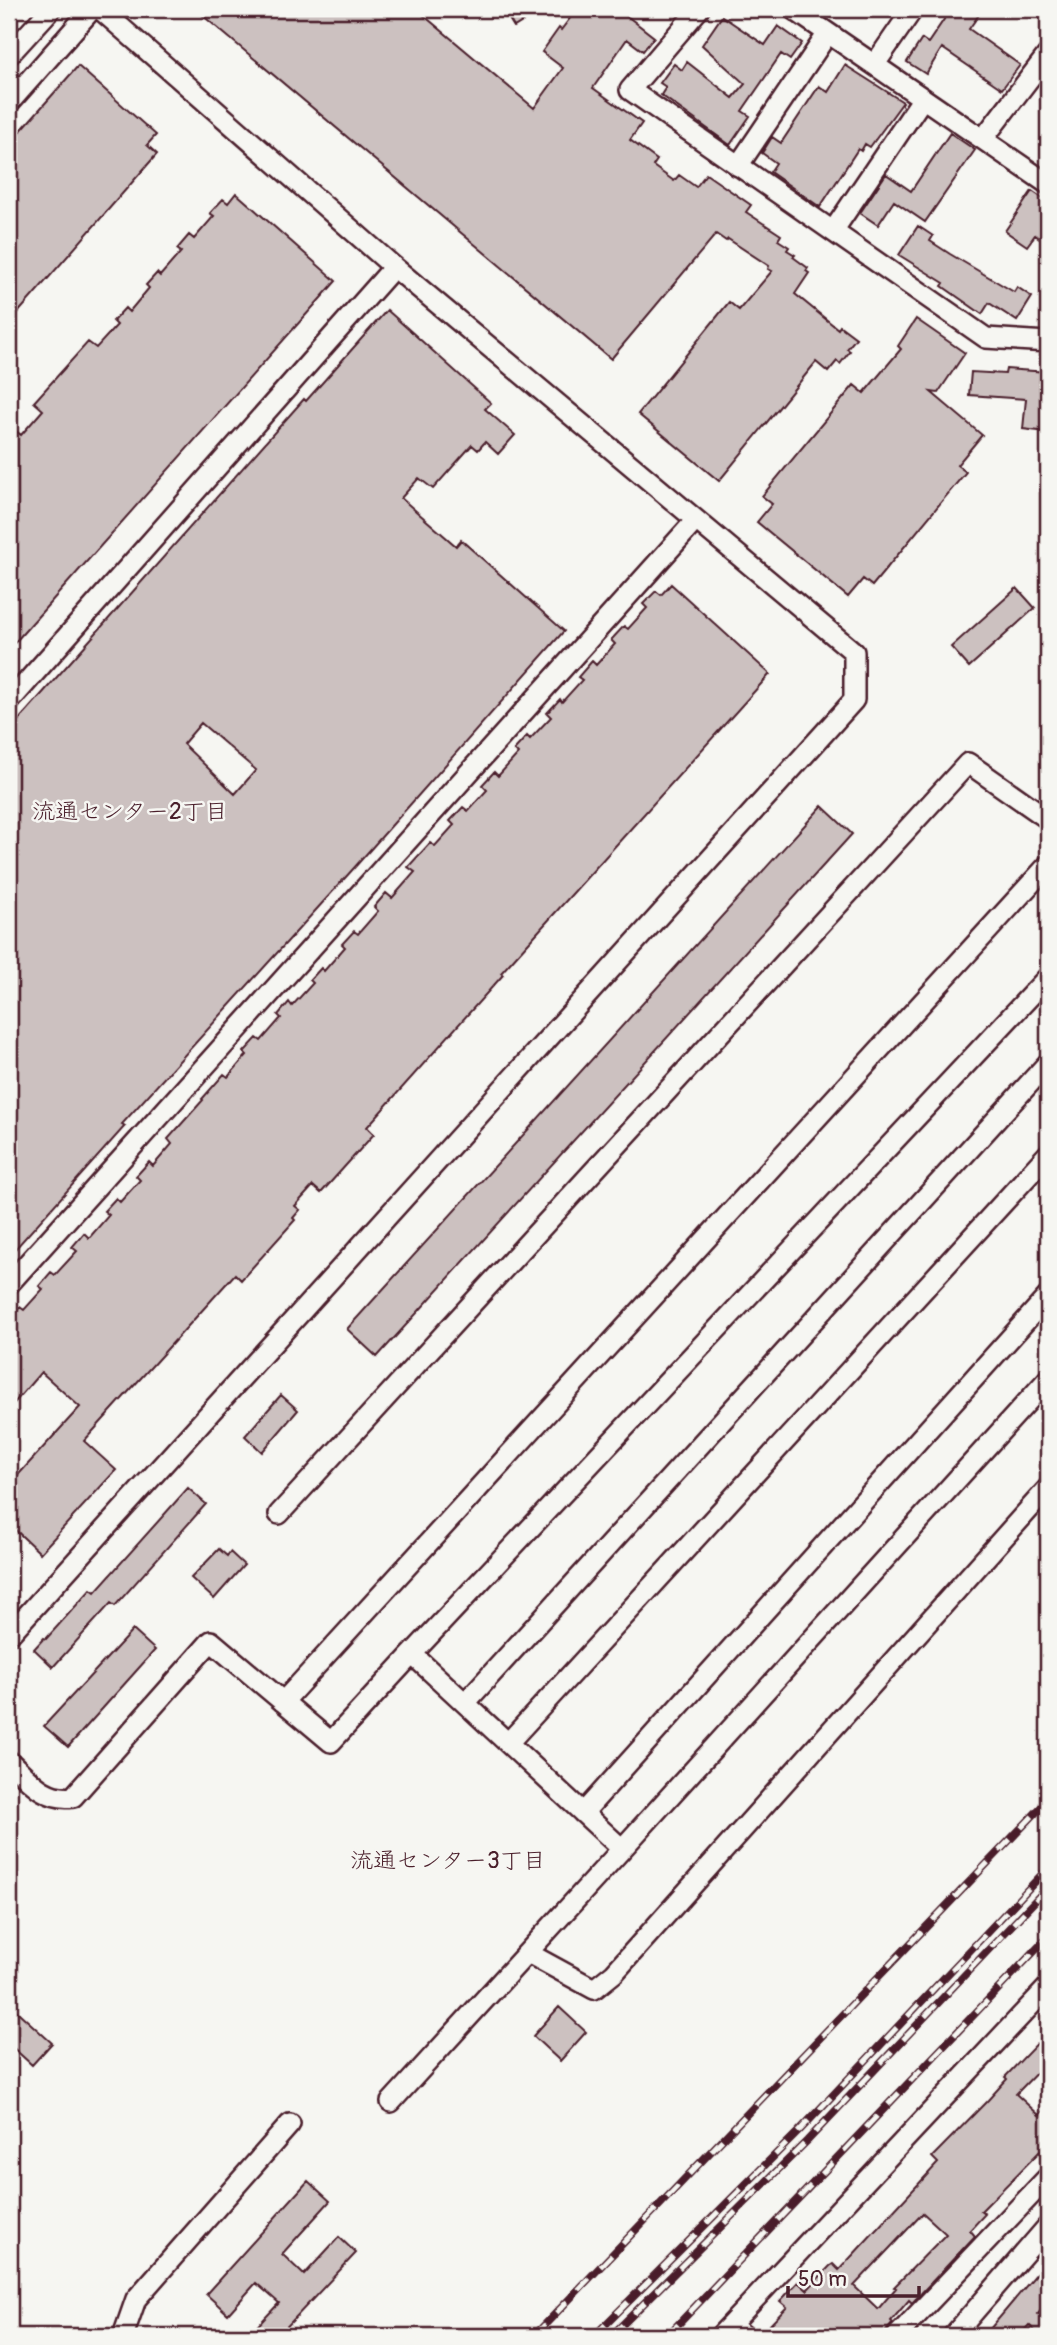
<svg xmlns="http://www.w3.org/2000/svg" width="1057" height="2345" font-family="Pangolin,'Klee One',sans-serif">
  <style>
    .building { fill: #ccc1c0; stroke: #4a1f2b; stroke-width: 2; fill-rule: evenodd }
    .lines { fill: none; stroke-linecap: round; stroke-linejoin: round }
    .minor-casing { stroke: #4a1f2b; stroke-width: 24 }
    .minor { stroke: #f6f6f2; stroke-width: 19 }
    .rail-casing { stroke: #4a1f2b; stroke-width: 8 }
    .rail { stroke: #f6f6f2; stroke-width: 5; stroke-dasharray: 16; stroke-linecap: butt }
    .labels { text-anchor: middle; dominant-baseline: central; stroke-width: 5; stroke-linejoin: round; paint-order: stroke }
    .neighbourhood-label { font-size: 23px; fill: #4a1f2b; stroke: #f6f6f2 }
  </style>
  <rect width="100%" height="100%" fill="#f6f6f2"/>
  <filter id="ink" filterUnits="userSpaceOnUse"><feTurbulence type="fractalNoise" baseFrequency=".0143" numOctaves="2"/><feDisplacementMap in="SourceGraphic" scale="14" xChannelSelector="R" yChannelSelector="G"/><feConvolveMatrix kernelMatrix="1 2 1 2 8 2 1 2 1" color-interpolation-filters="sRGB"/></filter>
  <g filter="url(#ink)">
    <path class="building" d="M195 9H416L534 108 563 68 542 52 559 28 561 30 577 9H618L654 37 643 51 627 39 593 88 642 123 630 140 657 160 653 166 674 181 679 175 696 187 706 174 751 205 746 212 781 235 778 240 789 247 787 250 795 255 793 257 808 268 806 271 809 273 795 294 838 329 840 326 856 338 847 349 850 351 840 364 837 361 828 372 816 362 719 481 638 414 729 302 739 310 772 271 768 269 769 266 728 239 726 241 716 234 611 359Z
      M503 9H543L514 27Z
      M951 9H983L969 29 1020 65 1002 89 942 48 926 74 907 62 922 39 928 43Z
      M722 16 765 45 778 26 802 43 790 60 781 54 742 111 750 116 730 145 661 95 666 87 660 83 674 64 682 70 687 62 733 98 745 84 702 45Z
      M845 65 903 102 870 147 865 144 861 151 858 149 820 207 770 172 776 163 762 153 772 137 781 143 819 86 828 92Z
      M78 66 156 135 147 145 157 154 9 323V144Z
      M950 133 975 150 925 222 894 201 878 225 860 213 886 174 911 191Z
      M1032 191 1048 202V244L1035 235 1027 246 1005 231Z
      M236 193 336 281 9 649V439L16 431 21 435 43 410 34 402 88 342 96 348 117 325 113 321 125 308 129 312 149 288 146 285 157 273 160 276 181 252 177 249 189 235 194 239 214 216 210 213 223 199 228 203Z
      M918 226 933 236 930 241 950 254 1014 292 1017 287 1032 297 1017 321 989 303 982 314 942 286 944 283 899 255Z
      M387 310 491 403 485 409 515 435 498 454 485 442 478 450 472 445 433 489 419 478 401 498 456 546 461 540 564 631 354 868 122 1124 125 1126 9 1256V731L304 399 306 401ZM201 723 256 770 235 794 183 744Z
      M916 319 965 353 938 393 931 392 982 435 957 465 966 472 872 586 863 579 848 597 757 522 772 504 762 496 854 385 864 393 901 349 898 346Z
      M1006 369 1048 372V432L1023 429 1026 399 969 395 971 372 1005 374Z
      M671 584 770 674 501 973 503 975 367 1127 374 1134 321 1193 313 1186 295 1206 300 1210 293 1218 295 1220 241 1280 235 1274 84 1441 116 1470 40 1553 9 1524V1485L80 1407 41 1372 9 1409V1319L20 1307 24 1310 43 1289 39 1286 51 1272 55 1275 77 1251 72 1247 84 1233 89 1238 109 1215 104 1211 116 1198 120 1202 140 1180 136 1176 149 1162 153 1166 172 1144 168 1139 203 1100 202 1099 224 1074 228 1077 247 1055 244 1052 257 1038 261 1041 281 1018 278 1015 289 1002 292 1006 313 983 310 980 321 968 324 971 345 947 342 944 354 931 358 934 378 911 374 907 386 893 392 898 415 872 408 867 430 843 435 846 454 825 450 821 463 807 468 811 487 790 482 785 494 772 498 776 518 754 514 750 527 736 530 739 551 717 547 713 560 699 562 702 582 680 578 677 592 661 596 665 615 644 611 640 624 626 628 629 647 608 643 604 656 591 661 595Z
      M1017 588 1035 608 969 667 951 647Z
      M822 806 852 834 377 1357 347 1329Z
      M281 1395 298 1410 262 1452 245 1436Z
      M188 1488 206 1504 115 1606 111 1603 53 1667 34 1649 44 1638 46 1639 91 1589 95 1592Z
      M219 1549 227 1556 230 1552 244 1565 214 1599 191 1578Z
      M133 1630 155 1650 68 1747 44 1726Z
      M9 2004 52 2043 32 2065 9 2044Z
      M559 2007 586 2032 560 2061 533 2036Z
      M1048 2032V2061L1016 2094 1039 2115 1048 2106V2143L981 2211 985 2214 970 2230 975 2236 912 2303 909 2300 891 2321 893 2323 882 2336H778L768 2327 787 2307 780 2301 798 2282 807 2290 830 2266 833 2264 839 2270 938 2163 932 2157 988 2100 1007 2079 1005 2077ZM923 2213 946 2234 894 2287 896 2288 878 2309 854 2286Z
      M308 2181 330 2201 282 2254 304 2275 339 2237 356 2253 278 2336H248L279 2303 256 2283 228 2314 206 2294Z
      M1048 2260V2302L1038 2314 1048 2323 1038 2334 1029 2325 1019 2336H984Z"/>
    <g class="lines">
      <g class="minor-casing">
        <path id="minor" d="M699 9 630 90 986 338 1048 342
          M793 9 1048 184
          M9 55 51 9
          M875 64 913 9
          M9 103 92 9
          M983 139 1048 54
          M738 166 828 33
          M833 231 923 98
          M9 702 394 267
          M9 1284 696 520
          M279 1514 968 763 1048 819
          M9 1635 854 700V652L394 267 100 9
          M412 1654 1048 977
          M283 1702 1048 865
          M465 1703 1048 1063
          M508 1743 1048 1154
          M9 1761C29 1779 44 1801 73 1797L211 1641 331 1742 412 1654 622 1849 391 2102
          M583 1813 1048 1296
          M622 1849 1048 1379
          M528 1953 594 1989 614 1973 1048 1488
          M731 2325 744 2336
          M123 2336 136 2299 290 2124
          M720 2336 1048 1987
          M897 2336 1048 2177
          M953 2336 1048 2226"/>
      </g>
      <use href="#minor" class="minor"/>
      <g class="rail-casing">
        <path id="rail" d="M534 2336 1048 1800
          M594 2336 799 2131 1048 1868
          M611 2336 807 2141 1048 1887
          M667 2336 1048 1937"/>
      </g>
      <use href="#rail" class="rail"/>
    </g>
  </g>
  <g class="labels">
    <g class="neighbourhood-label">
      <text x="130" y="811">流通センター2丁目</text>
      <text x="448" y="1860">流通センター3丁目</text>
    </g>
  </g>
  <rect width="1057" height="2345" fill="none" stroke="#f6f6f2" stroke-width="35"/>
  <rect x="18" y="18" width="1022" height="2310" fill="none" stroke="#4a1f2b" stroke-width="2.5" filter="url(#ink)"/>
  <path d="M788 2286v10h131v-10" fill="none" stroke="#4a1f2b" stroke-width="3.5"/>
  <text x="798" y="2286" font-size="21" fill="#4a1f2b" stroke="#f6f6f2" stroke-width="5" paint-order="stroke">50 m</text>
</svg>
